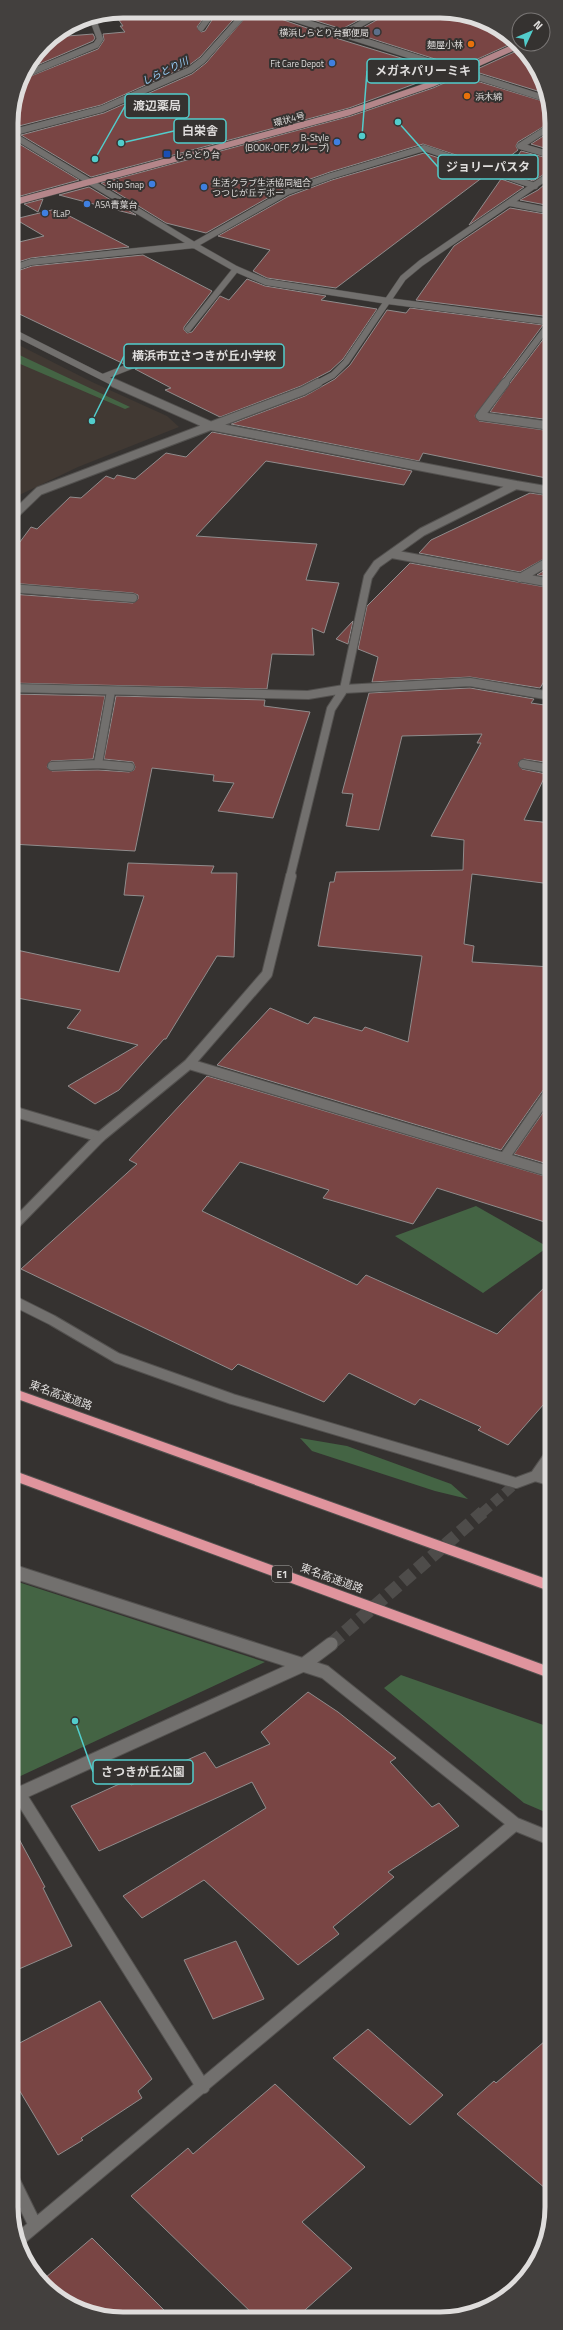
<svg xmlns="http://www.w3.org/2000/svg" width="563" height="2330" font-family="'Titillium Web','Noto Sans JP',sans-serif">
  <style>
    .built { fill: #413933 }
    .green { fill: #446444 }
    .building { fill: #794544; stroke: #908c8c }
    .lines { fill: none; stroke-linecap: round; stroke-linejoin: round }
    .street-tunnel-far1 { stroke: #4e4c4a; stroke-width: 10; stroke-dasharray: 10 5; stroke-linecap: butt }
    .street-tunnel { stroke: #4e4c4a; stroke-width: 13; stroke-dasharray: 13 6; stroke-linecap: butt }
    .lane-far2-casing { stroke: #53514f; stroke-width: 7 }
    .lane-far1-casing { stroke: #53514f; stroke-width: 10 }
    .lane-casing { stroke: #53514f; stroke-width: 12 }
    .street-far3-casing { stroke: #53514f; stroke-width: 7 }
    .street-far2-casing { stroke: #53514f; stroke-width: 10 }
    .street-far1-casing { stroke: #53514f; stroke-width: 12 }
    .street-casing { stroke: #53514f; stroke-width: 15 }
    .primary-casing { stroke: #53514f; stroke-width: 7 }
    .highway-casing { stroke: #53514f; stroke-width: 2 }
    .lane-far2 { stroke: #72706e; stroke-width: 6 }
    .lane-far1 { stroke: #72706e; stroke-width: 8 }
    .lane { stroke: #72706e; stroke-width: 10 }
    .street-far3 { stroke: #72706e; stroke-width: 6 }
    .street-far2 { stroke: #72706e; stroke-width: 8 }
    .street-far1 { stroke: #72706e; stroke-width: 10 }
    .street { stroke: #72706e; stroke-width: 13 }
    .primary { stroke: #b4868a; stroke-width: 6 }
    .highway { fill: #e0949d; fill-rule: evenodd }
    .service-dot { fill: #5c6f8a; stroke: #353230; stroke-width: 1.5 }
    .food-dot { fill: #e8710a; stroke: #353230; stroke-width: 1.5 }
    .shop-dot { fill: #3f7fe0; stroke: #353230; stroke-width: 1.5 }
    .transit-dot { fill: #1a4fb4; stroke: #353230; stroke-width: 1.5 }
    .labels { text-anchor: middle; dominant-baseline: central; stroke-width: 4; stroke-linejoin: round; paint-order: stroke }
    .far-poi-label { font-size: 9px; fill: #dfdddc; stroke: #353230; text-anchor: end }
    .far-street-label { font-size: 9px; fill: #dfdddc; stroke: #353230 }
    .far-water-label { font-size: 10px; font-style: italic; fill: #99cff9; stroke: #353230 }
    .shield { fill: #353230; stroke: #acaaa8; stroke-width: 1 }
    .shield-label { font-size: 10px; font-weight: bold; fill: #dfdddc }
    .street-label { font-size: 11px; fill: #dfdddc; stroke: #353230 }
    .rim { fill: none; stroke: #dfdddc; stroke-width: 5 }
    .leader { fill: none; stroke: #52cdcc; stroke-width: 1.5 }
    .callout-dot { fill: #52cdcc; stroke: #353230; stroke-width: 1.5 }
    .callout { fill: #353230; stroke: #52cdcc; stroke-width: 1.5 }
    .callout-label { font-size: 12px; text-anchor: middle; font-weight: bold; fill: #dfdddc }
  </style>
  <rect width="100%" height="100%" fill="#353230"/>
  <path class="built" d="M11 341 92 382 167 416 179 427 78 467 11 499Z"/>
  <path class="green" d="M11 351 130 407 125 409 11 360Z
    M476 1206 548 1247 483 1293 395 1236Z
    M300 1438 347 1446 451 1484 468 1499 435 1491 312 1451Z
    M12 1580 265 1662 12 1780Z
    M401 1675 552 1728V1815L524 1803 384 1688Z"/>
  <path class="building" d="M123 11 208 12 197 27 201 32 205 31 217 12H240L200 57 188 66 101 105 11 128V116L21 80 98 49 104 40 103 34 125 32 120 26H123L114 13Z
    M250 12H269L272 16 339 39 447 72 349 108 91 177 21 135 104 113 192 74 206 63Z
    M288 12H315L372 13 342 29Z
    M384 13H443L496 26 515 42 460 67 354 33 382 17Z
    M93 34 95 38 93 41 26 70 44 44 55 37Z
    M522 48 544 93 473 71 521 49Z
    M460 76 549 103 551 108V122L518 142 516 146 518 150 495 168 423 144 330 172 285 188 206 233 166 223 101 183 351 116 433 88Z
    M551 131V150L531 144Z
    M11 139 79 180 13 198 11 196Z
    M521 151 551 159V170L533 181 507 172Z
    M424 153 487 174 336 288 267 278 253 271 270 250 218 236 289 196 332 180Z
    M501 179 524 187 469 225Z
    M551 179V206L520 200 538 190Z
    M89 187 136 215 59 195Z
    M43 199 38 212 24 204Z
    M510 208 551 215V317L416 300 454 246Z
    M56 209 129 247 31 258 11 264V244L44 236 15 219Z
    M143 255 212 291 184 327V330L187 333 192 332 220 296 229 300 247 279 265 286 326 296 321 300 377 309 343 359 330 371 301 386 220 417 165 390 171 388 135 369 169 356 171 352 169 348H165L124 364 11 310V273L32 266Z
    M410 308 543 325 475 416 479 421 551 431V479L423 453 419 461 231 424 305 396 335 379 350 365 387 310 406 313Z
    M551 329V420L490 412 510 383Z
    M212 432 412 471 404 485 266 461 196 536 317 544 306 580 339 583 324 633 312 628 314 655 272 654 267 689 11 683V594L133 603 138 599V595L133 593 11 583V554L31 527 37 529 70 497 81 498 106 476 114 479 117 475 135 479 166 453 186 457Z
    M530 493 551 496V555L520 572 419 553 431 540Z
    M410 563 551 588V670L540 688 470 677 372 682 378 657 358 649 367 606Z
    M551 566V577L537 575Z
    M353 621 348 644 336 639Z
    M470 688 534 699 531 703 551 706V763L524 759 518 763 522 769 546 774 524 820 551 823V884L472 874 464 944 474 946 472 962 551 967V1084L546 1086 501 1150 217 1065 270 1008 308 1024 314 1017 362 1031 365 1027 408 1042 422 956 318 946 330 882H334L336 872 463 870 464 840 431 836 481 743H477L482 734 402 736 379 830 346 826 353 794 342 793 369 693Z
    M11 694 105 696 93 759 51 761 47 767 52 771 98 770 129 772 134 770 135 767 133 762 104 759 116 696 265 700 264 706 310 712 273 818 218 811 234 783 213 781 214 775 152 768 135 851 11 844Z
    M128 863 214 866 211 873H237L234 957 217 956 166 1039H164L119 1090 95 1104 68 1086 138 1045 67 1028 81 1010 12 997V949L119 972 144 896 124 895Z
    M207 1076 551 1178V1224L437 1188 413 1224 323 1198 329 1190 240 1162 202 1211 357 1285 366 1275 497 1334 551 1281V1396L508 1445 478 1430 481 1427 420 1399 415 1405 349 1373 324 1402 238 1364 232 1370 21 1269 137 1164 129 1160Z
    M551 1101V1165L514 1154Z
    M308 1692 338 1712 396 1758 390 1762 432 1807 439 1803 459 1826 388 1872 394 1877 333 1927 339 1934 298 1965 204 1880 142 1918 123 1896 266 1808 252 1782 99 1851 71 1806 128 1780 131 1785 205 1752 216 1768 270 1744 261 1732Z
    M12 1826 45 1887 43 1888 72 1946 12 1972Z
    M236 1941 264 1999 213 2019 184 1960Z
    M100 2001 152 2079 138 2091 142 2098 81 2138 83 2140 58 2155 12 2078V2047Z
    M368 2029 443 2095 410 2125 333 2058Z
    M552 2035V2194L457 2114 494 2081 496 2083Z
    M275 2084 365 2167 302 2222 352 2268 297 2317H256L131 2196 188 2148 193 2154Z
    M92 2238 171 2317H101L64 2297 45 2278Z"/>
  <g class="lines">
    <path class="street-tunnel-far1" d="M482 1513 516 1483"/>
    <path class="street-tunnel" d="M331 1644 483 1512"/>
    <g class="lane-far2-casing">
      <path id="lane-far2" d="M194 245 287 192 331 176 424 148 535 186"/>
    </g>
    <g class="lane-far1-casing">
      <path id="lane-far1" d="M523 764 551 769"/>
    </g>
    <g class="lane-casing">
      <path id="lane" d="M12 1111 100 1137"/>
    </g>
    <g class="street-far3-casing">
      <path id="street-far3" d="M273 12 547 99
        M201 28 213 12
        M341 35 380 13
        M22 76 96 45 100 39 92 17
        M551 126 520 146 551 155
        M11 133 102 109 190 70 203 60 246 12
        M11 134 194 245 236 269 266 282 388 301 551 322
        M510 203 551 211
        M11 269 31 262 194 245
        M188 329 236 269
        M11 331 116 384
        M103 377 167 352
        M316 384 333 375 346 362 403 278 421 263 551 174
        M504 384 551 322"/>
    </g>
    <g class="street-far2-casing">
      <path id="street-far2" d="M114 383 211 426 516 485
        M505 383 480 416 551 426
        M11 518 39 491 303 391 318 383
        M392 554 551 583
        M520 578 551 560
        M11 588 133 598
        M11 688 308 695 344 689 470 682 551 696
        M98 764 111 691
        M52 766 98 764 130 767
        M290 877 331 709 344 689 368 577 377 564 422 532 516 485 551 491"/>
    </g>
    <g class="street-far1-casing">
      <path id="street-far1" d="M189 1064 551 1172
        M504 1158 551 1090
        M12 1227 100 1137 189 1064 267 974 291 876
        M12 1300 52 1320 117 1358 232 1399 516 1483 535 1476 552 1481
        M535 1476 551 1453"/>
    </g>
    <g class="street-casing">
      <path id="street" d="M12 1571 325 1672 515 1824 552 1839
        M19 1794 203 2087
        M12 1797 303 1665 331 1644
        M12 2178 35 2225
        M18 2240 515 1824"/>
    </g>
    <g class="primary-casing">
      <path id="primary" d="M11 203 350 112 432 84 519 45"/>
    </g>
    <g class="highway-casing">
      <path id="highway" d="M12 1388 552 1581V1592L12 1397Z
        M12 1470 552 1668V1679L12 1480Z"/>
    </g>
    <use href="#lane-far2" class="lane-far2"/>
    <use href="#lane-far1" class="lane-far1"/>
    <use href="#lane" class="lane"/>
    <use href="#street-far3" class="street-far3"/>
    <use href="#street-far2" class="street-far2"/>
    <use href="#street-far1" class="street-far1"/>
    <use href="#street" class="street"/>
    <use href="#primary" class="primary"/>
    <use href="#highway" class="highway"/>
  </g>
  <circle class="service-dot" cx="377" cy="32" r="4"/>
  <g class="food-dot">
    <circle cx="471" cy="44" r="4"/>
    <circle cx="467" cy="96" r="4"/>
  </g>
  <g class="shop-dot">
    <circle cx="332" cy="63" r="4"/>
    <circle cx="337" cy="142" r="4"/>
    <circle cx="152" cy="184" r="4"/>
    <circle cx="204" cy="187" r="4"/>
    <circle cx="87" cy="204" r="4"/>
    <circle cx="45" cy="213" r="4"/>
  </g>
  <rect class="transit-dot" x="163" y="150" width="8" height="8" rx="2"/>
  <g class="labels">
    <g class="far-poi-label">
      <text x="369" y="32">横浜しらとり台郵便局</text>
      <text x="463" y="44">麺屋小林</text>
      <text x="324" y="63">Fit Care Depot</text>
      <text x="475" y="96" text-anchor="start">浜木綿</text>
      <text x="329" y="137">B-Style<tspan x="329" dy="10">(BOOK-OFF グループ)</tspan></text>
      <text x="175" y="154" text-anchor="start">しらとり台</text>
      <text x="212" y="182" text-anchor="start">生活クラブ生活協同組合<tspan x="212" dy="10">つつじが丘デポー</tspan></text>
      <text x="144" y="184">Snip Snap</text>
      <text x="95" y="204" text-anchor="start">ASA青葉台</text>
      <text x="53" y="213" text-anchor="start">fLaP</text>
    </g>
    <g class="far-street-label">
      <text transform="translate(289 119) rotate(-15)">環状4号</text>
    </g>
    <g class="far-water-label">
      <text transform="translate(165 71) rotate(-26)">しらとり川</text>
    </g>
    <rect class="shield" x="272" y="1566" width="20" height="16" rx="3"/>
    <g class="shield-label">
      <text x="282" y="1574">E1</text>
    </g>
    <g class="street-label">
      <text transform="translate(61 1395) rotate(20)">東名高速道路</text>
      <text transform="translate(332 1578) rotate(20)">東名高速道路</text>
    </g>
  </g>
  <path d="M0 0H563V2330H0ZM123 18H440A105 105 0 0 1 545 123V2207A105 105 0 0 1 440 2312H123A105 105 0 0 1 18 2207V123A105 105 0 0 1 123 18Z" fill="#43403e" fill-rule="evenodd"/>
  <path class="rim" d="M123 18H440A105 105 0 0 1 545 123V2207A105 105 0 0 1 440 2312H123A105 105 0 0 1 18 2207V123A105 105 0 0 1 123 18Z"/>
  <path class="leader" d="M362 136L367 71M95 159L125 106M121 143L174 131M398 122L438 167M92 421L124 356M75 1721L93 1772"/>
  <g class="callout-dot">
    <circle cx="362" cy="136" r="4"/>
    <circle cx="95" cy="159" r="4"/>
    <circle cx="121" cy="143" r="4"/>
    <circle cx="398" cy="122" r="4"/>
    <circle cx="92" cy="421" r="4"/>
    <circle cx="75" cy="1721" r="4"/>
  </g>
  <g class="callout">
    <rect x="367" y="59" width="112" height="24" rx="4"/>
    <rect x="125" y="94" width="64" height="24" rx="4"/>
    <rect x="174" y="119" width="52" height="24" rx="4"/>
    <rect x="438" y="155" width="100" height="24" rx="4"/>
    <rect x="124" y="344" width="160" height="24" rx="4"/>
    <rect x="93" y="1760" width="100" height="24" rx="4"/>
  </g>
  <g class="callout-label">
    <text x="423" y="75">メガネパリーミキ</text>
    <text x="157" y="110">渡辺薬局</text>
    <text x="200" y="135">白栄舎</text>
    <text x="488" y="171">ジョリーパスタ</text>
    <text x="204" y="360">横浜市立さつきが丘小学校</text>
    <text x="143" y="1776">さつきが丘公園</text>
  </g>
  <g transform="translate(531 32) rotate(46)"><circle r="19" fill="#353230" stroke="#797675"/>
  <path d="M0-3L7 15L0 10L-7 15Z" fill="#52cdcc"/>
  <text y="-6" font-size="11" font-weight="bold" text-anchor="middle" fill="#dfdddc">N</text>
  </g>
</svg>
